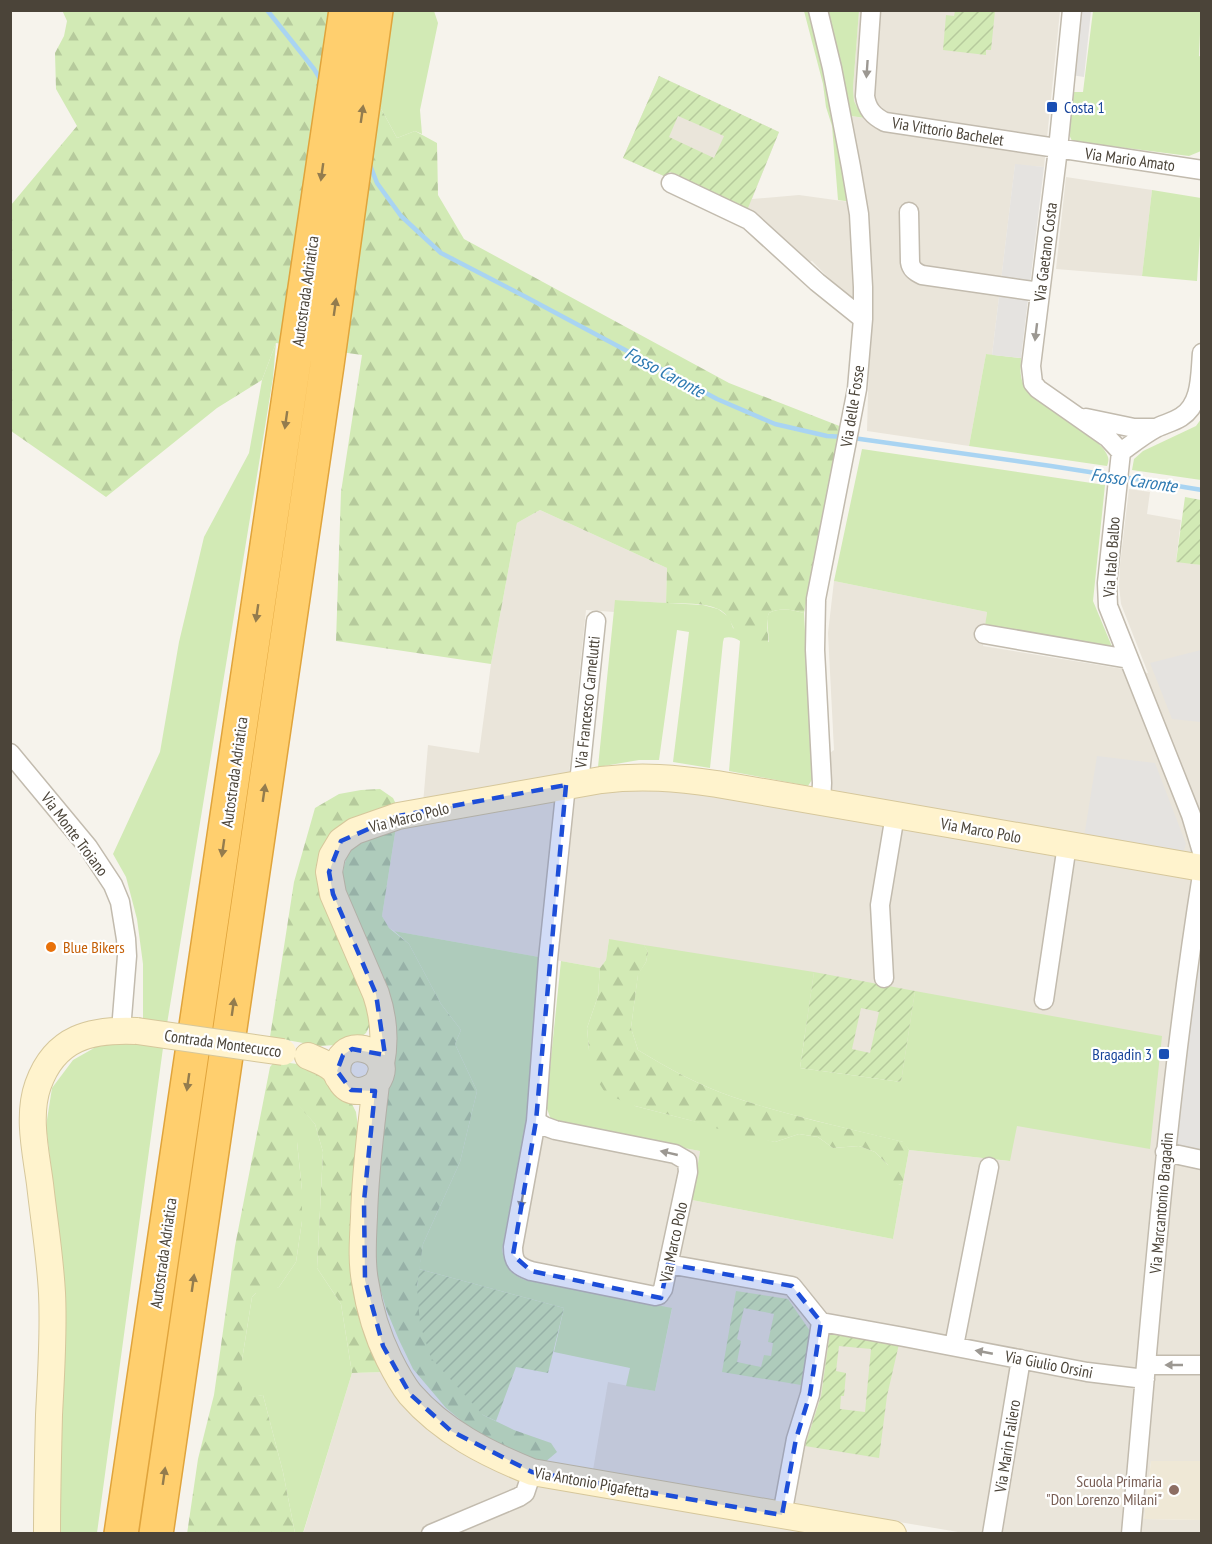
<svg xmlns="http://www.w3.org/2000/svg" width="1212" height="1544" font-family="'PT Sans Narrow',sans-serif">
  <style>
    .residential { fill: #eae5da }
    .education { fill: #efe8d6 }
    .grass { fill: #d2eab5 }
    .forest { fill: url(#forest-firs) }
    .garden { fill: url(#garden-furrows); fill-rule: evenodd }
    .parking { fill: #e5e3e0 }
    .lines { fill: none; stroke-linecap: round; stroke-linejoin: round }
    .stream { stroke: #a9d4f2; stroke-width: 4.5 }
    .street-casing { stroke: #c2bbae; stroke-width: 21 }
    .secondary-casing { stroke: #d6c79b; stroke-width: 28 }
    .highway-casing { stroke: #e0a43c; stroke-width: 36 }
    .street { stroke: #fff; stroke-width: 18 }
    .secondary { stroke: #fff3cd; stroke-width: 26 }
    .highway { stroke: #ffcf6e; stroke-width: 33 }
    .secondary-bridge-casing { stroke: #d6c79b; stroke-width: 28; stroke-linecap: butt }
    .secondary-bridge { stroke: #fff3cd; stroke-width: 26 }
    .oneway { fill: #9c9892 }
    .oneway2 { fill: #937c4e }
    .marked { fill: #1d4ed8; fill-opacity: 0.2; stroke: #1d4ed8; stroke-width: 4.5; stroke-dasharray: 12 8; stroke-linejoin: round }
    .transit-dot { fill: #1a4fb4; stroke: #fff; stroke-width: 2 }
    .food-dot { fill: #e8710a; stroke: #fff; stroke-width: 2 }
    .education-dot { fill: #8d6e63; stroke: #fff; stroke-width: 2 }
    .labels { text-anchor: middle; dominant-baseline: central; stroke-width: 4.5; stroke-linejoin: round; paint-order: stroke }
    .transit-label { font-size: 16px; fill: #164399; stroke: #fff; text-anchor: start }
    .street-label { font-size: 16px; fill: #4b4439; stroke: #fff }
    .food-label { font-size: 16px; fill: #c56008; stroke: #fff; text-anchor: start }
    .education-label { font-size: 16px; fill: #785e54; stroke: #fff; text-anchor: end }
    .water-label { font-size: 18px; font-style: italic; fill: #2e7ab2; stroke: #fff }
  </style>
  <defs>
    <pattern id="forest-firs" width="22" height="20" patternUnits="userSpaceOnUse" patternTransform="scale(1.5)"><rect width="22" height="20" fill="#d2eab5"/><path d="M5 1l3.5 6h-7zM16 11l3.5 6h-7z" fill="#b6ca9c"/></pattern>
    <pattern id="garden-furrows" width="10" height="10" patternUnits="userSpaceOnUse" patternTransform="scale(1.5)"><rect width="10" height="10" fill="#d2eab5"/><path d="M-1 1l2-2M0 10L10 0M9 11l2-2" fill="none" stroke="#b6ca9c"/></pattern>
  </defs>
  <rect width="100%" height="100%" fill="#f6f3ec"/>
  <path class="residential" d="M859 11H1060L1044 167 1015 165 992 355 986 354 969 446 867 431 870 322 854 304 812 261 805 264 680 184V176L670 172 664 176 623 158 659 76 779 132 752 199 799 195 864 204 851 116 864 118 860 113 854 101 853 88Z
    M1066 177 1152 190 1142 276 1056 269Z
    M1129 489 1150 492 1147 514 1181 520 1176 561 1201 565 1202 1461H1151L1144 1519 1201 1520V1533H964L593 1470 608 1382 655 1391 672 1309 525 1280 515 1275 505 1264 502 1250 527 1115 561 1125 700 1151 692 1200 893 1239 909 1150 1009 1161 901 1082 609 939 606 960 600 968 394 931 389 928 382 916 397 821 623 782 827 808V755L834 750 828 633 834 581 987 612 983 646 1148 673 1121 604 1119 586 1120 564Z
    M540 510 667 568 666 603 616 600 614 612 586 610 569 775 423 804 428 745 479 753 491 664 517 523Z
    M384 1372 481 1462 832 1534H303L352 1373Z"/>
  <path class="education" d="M1151 1461H1201V1520L1144 1519Z"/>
  <path class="grass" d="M328 11H434L438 23 420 110 422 134 415 131 397 138Z
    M804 11H815L852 202 838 200 832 126 826 107 823 84Z
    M825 11H859L853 88 854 101 860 113 865 118 851 116 837 64Z
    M1093 11H1201L1199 56 1202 57 1201 151 1189 156 1072 141 1067 130 1073 92H1083Z
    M1152 190 1201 198V220L1197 281 1142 276Z
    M276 343 273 378 167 1024 143 1022V964L137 919 126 877 113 854 160 752 179 642 204 537 249 453 262 380Z
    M986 354 1021 358C1021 367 1019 376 1024 385 1038 409 1103 436 1108 457 1109 460 1108 463 1107 466L969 446Z
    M1201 419V480L1132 470 1134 459 1143 451 1196 426Z
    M862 449 1105 485 1093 601 1113 649 985 626 987 612 834 581Z
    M615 600 703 605 718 609 729 617 733 628 769 642 767 618 769 613C781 607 792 610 804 613L813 778 808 786 729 771 740 641C736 638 729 636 724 638L723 642 710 768 673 762 689 632 677 630 659 760H639L598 767Z
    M394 931 539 957 527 1115 502 1250C506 1267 509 1273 525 1280L672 1308 655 1391 626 1386 630 1368 554 1352 564 1308 419 1269 423 1244 460 1162 477 1091 455 1044 461 1030 441 1004 409 944Z
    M644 945 814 972 800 1068 901 1082 915 991 1162 1036 1150 1149 1017 1126 1010 1161 909 1150 903 1142C847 1128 788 1116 733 1097 700 1086 668 1068 638 1050L631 1028 638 974 646 962 648 952Z
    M561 961 600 968 598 996 587 1028 589 1050 635 1106 775 1142 799 1134 818 1137 833 1148 859 1146 875 1152 889 1166 899 1185 903 1183 893 1239 692 1200 700 1151 561 1125 551 1120 546 1106Z
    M103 1043H136L163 1048 97 1533H59L58 1258 51 1167 46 1126 52 1088 73 1060Z
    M297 1103 315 1124 323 1152 317 1268 341 1304 352 1373 303 1533H295L283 1472 263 1395 242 1399V1360L252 1297 256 1293 279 1287 296 1262 302 1221V1190L297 1142Z"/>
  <path class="forest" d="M62 10 328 11 397 138 415 131 437 143 438 195 464 239 729 383 842 427 804 613C792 610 781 607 769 613 764 624 771 637 767 648 754 650 739 638 733 627 729 619 727 613 718 609 703 602 682 604 666 603L667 568 540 510 517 523 491 664 336 641 341 492 362 355 276 343 262 380 217 408 106 497 11 431V205L77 126 56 89 55 53 64 36 67 21Z
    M380 789 393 798 398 808 333 836 372 1021 366 1033 361 1037 336 1045 320 1046 270 1037 294 882 315 808 339 794 361 790Z
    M396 827 382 916 389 928 409 944 441 1004 461 1030 455 1044 477 1091 460 1162 423 1244 417 1288 483 1415 514 1430 551 1443 557 1452 544 1463 512 1451 475 1432 446 1408 413 1369 399 1340 386 1309 377 1277 374 1239 382 1101 386 1086 341 886C343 871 345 850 359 841 367 836 386 831 396 827Z
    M609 939 644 945 648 952 646 962 638 975 631 1028 638 1050C668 1068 700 1086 733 1097 789 1116 847 1128 904 1142L909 1150 903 1183 899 1185 890 1182 888 1165 875 1152 859 1146 833 1148 818 1137 799 1134 775 1142 745 1137 689 1120 635 1106 606 1094 594 1075 589 1050 587 1028 598 996 600 968 606 960Z
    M275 1061 297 1064 314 1069 349 1098 356 1112 359 1134 350 1212 351 1263 384 1372 352 1373 341 1304 317 1268 323 1152 315 1124 297 1104V1142L302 1190V1221L296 1262 279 1287 264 1294 256 1293 252 1297 242 1360V1398L263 1395 283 1472 295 1533 187 1534 198 1459 214 1395 235 1246 270 1067Z"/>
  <path class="garden" d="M955 11H995L991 50H986V55L943 50 946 15 954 16Z
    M659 76 779 132 746 213 680 184V176L670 172 664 176 623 158ZM678 116 724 136 714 158 669 137Z
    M1185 497 1201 500V565L1176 562Z
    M814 972 915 991 901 1082 800 1068ZM861 1008 879 1012 870 1053 852 1049Z
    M419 1269 564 1308 548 1373 516 1367 496 1421 483 1415 431 1358 420 1324 417 1288Z
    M736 1291 788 1299 810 1331 801 1385 722 1372ZM744 1308 774 1314 768 1342 773 1343 771 1356 764 1355 761 1367 737 1362 741 1341 737 1339Z
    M830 1332 899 1344 887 1396 879 1458 805 1446 821 1396ZM839 1346 871 1349 865 1412 840 1409 841 1396H844L846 1373 836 1371Z"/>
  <path class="parking" d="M1078 11H1091L1084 77 1071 75Z
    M1015 164 1044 167 1021 358 992 355Z
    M1201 650V722L1172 719 1150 663Z
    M1097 756 1155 763 1186 844 1183 853 1084 837Z
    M1201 952 1202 953 1201 1151 1180 1147 1177 1144 1187 1050Z"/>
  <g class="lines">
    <path class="stream" d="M267 10 314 69 322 82
      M370 165 377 183 401 216 441 253 524 296 717 399 775 424 827 436 845 437
      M853 438 1051 466 1115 476
      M1123 477 1202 490"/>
    <g class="street-casing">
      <path id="street" d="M818 10 832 68 851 167 859 214 863 287V319L857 389 816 599 815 650 822 783 821 803
        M871 10 865 96C867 109 873 116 885 122L1202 170
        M1072 10 1058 149 1031 366 1033 383 1038 389 1108 438 1121 452
        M671 183 749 220 817 282 863 319
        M909 212 910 262C911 269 915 272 922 275L1040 292
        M1086 418 1134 428H1155
        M1121 452 1107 583 1108 606 1191 815 1202 852
        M1121 452C1132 444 1143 435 1156 428 1164 424 1173 422 1181 417 1202 404 1200 374 1202 353
        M984 634 1129 659
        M10 753 88 847 113 885 120 902 126 939 127 956 121 1030
        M579 783 596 621
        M884 978 880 905 895 815
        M1044 1000 1067 845
        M536 1121 544 1126 555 1130 675 1154 687 1161 688 1172 663 1289 659 1295 655 1296 531 1271C517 1266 513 1262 513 1247L536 1121 548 959 566 785
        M1165 1152 1202 1160
        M668 1264 792 1286 821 1322
        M821 1322 904 1337 1087 1372 1145 1379
        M954 1346 989 1167
        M1146 1365H1202
        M782 1515 796 1439 810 1394 821 1322
        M431 1534 519 1497 525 1493 532 1472
        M992 1534 1021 1359
        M1131 1534C1151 1314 1167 1093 1202 875"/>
    </g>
    <g class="secondary-casing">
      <path id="secondary" d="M308 1056C317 1060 327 1063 334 1070 337 1074 339 1079 342 1083 351 1095 365 1092 376 1084
        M381 1064C386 1039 384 1018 376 994L333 894 329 872 332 856 341 841 355 831 398 816 601 780C642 775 676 778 717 784L1202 868
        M338 1077C330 1030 402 1047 376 1084 371 1128 365 1172 364 1217 363 1238 361 1260 365 1281 369 1307 377 1335 389 1359 395 1371 402 1384 410 1394 443 1432 487 1454 532 1472L893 1534
        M47 1534C47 1494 48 1455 49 1415 51 1375 54 1333 52 1293 50 1256 44 1220 40 1184 36 1153 27 1116 38 1085 55 1037 91 1029 137 1031"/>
    </g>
    <g class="highway-casing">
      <path id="highway" d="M121 1534 346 10
        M156 1534 327 365 376 10"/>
    </g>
    <use href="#street" class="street"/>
    <use href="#secondary" class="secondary"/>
    <use href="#highway" class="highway"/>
    <g class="secondary-bridge-casing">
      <path id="secondary-bridge" d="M137 1031 283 1052"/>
    </g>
    <use href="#secondary-bridge" class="secondary-bridge"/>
  </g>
  <defs><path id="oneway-solid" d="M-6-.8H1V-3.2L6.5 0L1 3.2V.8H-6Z" transform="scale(1.5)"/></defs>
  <g class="oneway">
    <use href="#oneway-solid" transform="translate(867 69) rotate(94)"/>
    <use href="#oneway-solid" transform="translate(1036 332) rotate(97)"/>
    <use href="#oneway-solid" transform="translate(669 1153) rotate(-167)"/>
    <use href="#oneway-solid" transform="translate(522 1200) rotate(100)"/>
    <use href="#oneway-solid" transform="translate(984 1352) rotate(-169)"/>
    <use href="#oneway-solid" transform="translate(1174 1365) rotate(-180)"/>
  </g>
  <g class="oneway2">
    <use href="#oneway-solid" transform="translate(362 114) rotate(-82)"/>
    <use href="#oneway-solid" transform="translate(322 172) rotate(98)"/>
    <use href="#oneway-solid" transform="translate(335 307) rotate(-82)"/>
    <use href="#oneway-solid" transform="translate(286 420) rotate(98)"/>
    <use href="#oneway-solid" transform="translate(257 613) rotate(98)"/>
    <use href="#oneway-solid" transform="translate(264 793) rotate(-82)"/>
    <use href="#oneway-solid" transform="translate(223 848) rotate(98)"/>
    <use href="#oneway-solid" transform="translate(233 1007) rotate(-82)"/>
    <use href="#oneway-solid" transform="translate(188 1082) rotate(98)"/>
    <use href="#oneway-solid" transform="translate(193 1283) rotate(-82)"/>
    <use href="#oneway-solid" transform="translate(164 1476) rotate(-82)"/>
  </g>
  <path class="marked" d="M566 785 536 1121 513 1255 531 1271 661 1298 668 1264 792 1286 821 1322 810 1394 796 1439 782 1515 532 1472 451 1431 410 1394 383 1346 365 1280 364 1201 375 1091 351 1090 337 1071 343 1055 352 1049 385 1055 376 994 333 894 329 872 341 841 398 816Z"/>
  <g class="transit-dot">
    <rect x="1046" y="101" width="12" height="12" rx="3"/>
    <rect x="1158" y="1048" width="12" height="12" rx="3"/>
  </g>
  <circle class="food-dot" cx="51" cy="947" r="6"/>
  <circle class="education-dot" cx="1174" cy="1490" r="6"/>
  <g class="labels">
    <g class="transit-label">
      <text x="1064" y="107">Costa 1</text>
      <text x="1152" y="1054" text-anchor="end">Bragadin 3</text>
    </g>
    <g class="street-label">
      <text transform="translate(948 131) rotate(9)">Via Vittorio Bachelet</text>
      <text transform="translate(1130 159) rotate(8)">Via Mario Amato</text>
      <text transform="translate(1045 252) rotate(-83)">Via Gaetano Costa</text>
      <text transform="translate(305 291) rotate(-82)">Autostrada Adriatica</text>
      <text transform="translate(852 406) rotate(-81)">Via delle Fosse</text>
      <text transform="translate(1111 557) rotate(-86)">Via Italo Balbo</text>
      <text transform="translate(587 702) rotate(-84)">Via Francesco Carnelutti</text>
      <text transform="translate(234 772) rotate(-82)">Autostrada Adriatica</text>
      <text transform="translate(409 817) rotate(-14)">Via Marco Polo</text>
      <text transform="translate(981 830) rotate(10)">Via Marco Polo</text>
      <text transform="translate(75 834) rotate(53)">Via Monte Troiano</text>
      <text transform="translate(223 1043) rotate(8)">Contrada Montecucco</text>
      <text transform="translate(1161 1203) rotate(-85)">Via Marcantonio Bragadin</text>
      <text transform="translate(673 1242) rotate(-78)">Via Marco Polo</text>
      <text transform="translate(163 1253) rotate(-82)">Autostrada Adriatica</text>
      <text transform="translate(1049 1364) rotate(11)">Via Giulio Orsini</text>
      <text transform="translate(1007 1446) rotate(-81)">Via Marin Faliero</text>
      <text transform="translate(592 1482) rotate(10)">Via Antonio Pigafetta</text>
    </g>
    <g class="food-label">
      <text x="63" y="947">Blue Bikers</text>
    </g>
    <g class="education-label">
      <text x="1162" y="1481">Scuola Primaria<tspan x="1162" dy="18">"Don Lorenzo Milani"</tspan></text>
    </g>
    <g class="water-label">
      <text transform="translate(665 372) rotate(28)">Fosso Caronte</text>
      <text transform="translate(1134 480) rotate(8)">Fosso Caronte</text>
    </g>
  </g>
  <rect width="1212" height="1544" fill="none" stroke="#4b4439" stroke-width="24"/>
</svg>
